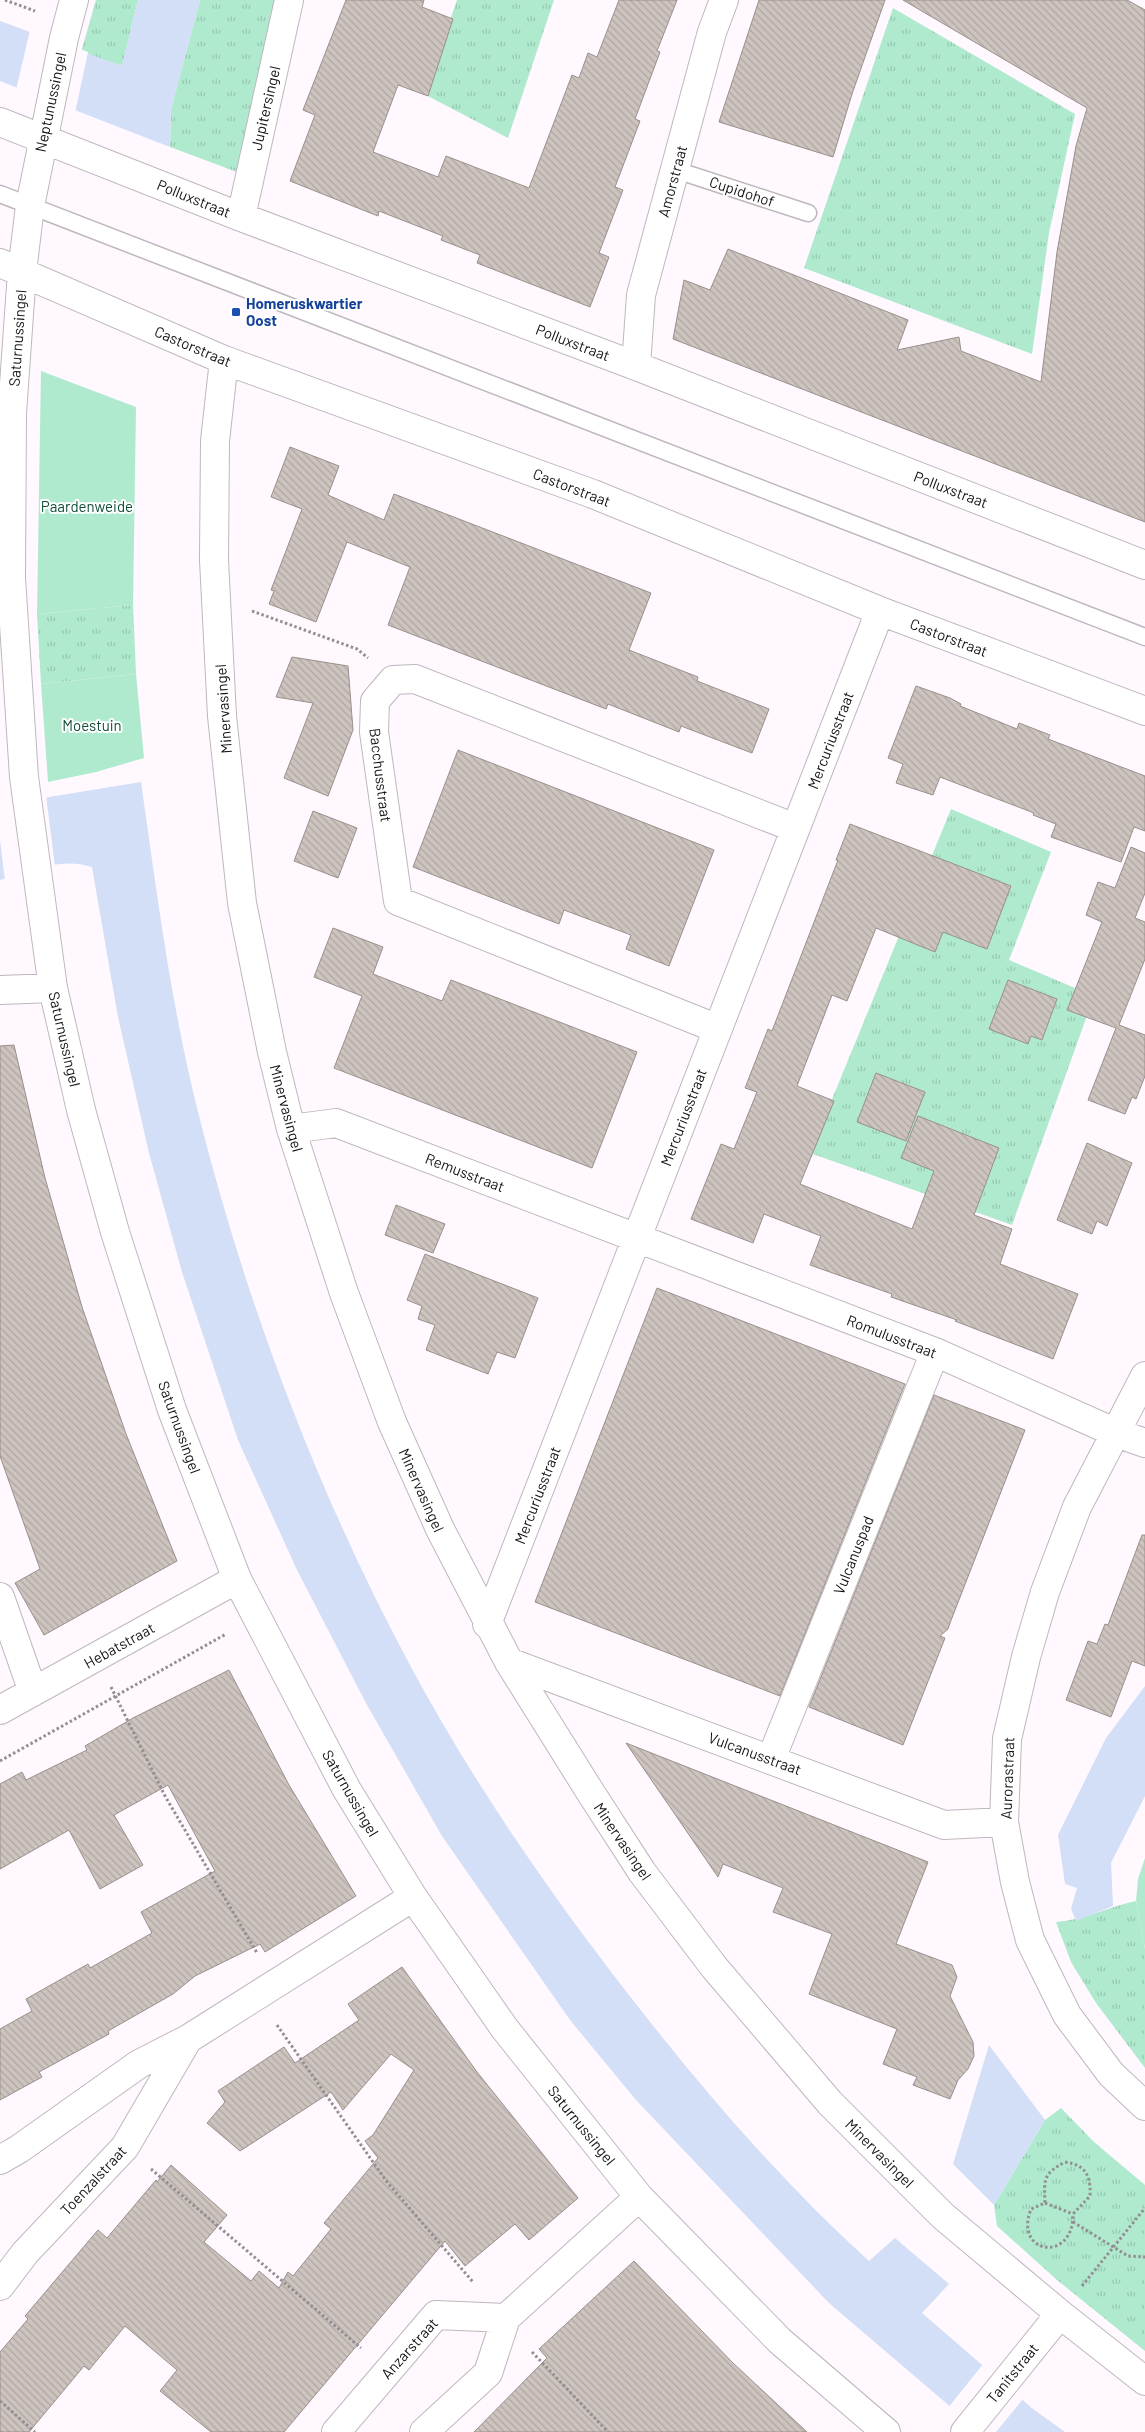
<svg xmlns="http://www.w3.org/2000/svg" width="1145" height="2432" font-family="Barlow,sans-serif">
  <style>
    .grass { fill: url(#grass-tufts) }
    .green { fill: #afeacf }
    .water { fill: #d2dff7 }
    .pier { fill: #fff8fe }
    .building { fill: url(#building-back-hatch); stroke: #998f8b }
    .lines { fill: none; stroke-linecap: round; stroke-linejoin: round }
    .lane-casing { stroke: #bfb7be; stroke-width: 19 }
    .street-casing { stroke: #bfb7be; stroke-width: 30 }
    .path { stroke: #938e92; stroke-width: 3; stroke-dasharray: 2.5 2.5; stroke-linecap: butt }
    .lane { stroke: #fff; stroke-width: 16 }
    .street { stroke: #fff; stroke-width: 28 }
    .transit-dot { fill: #1a4fb4; stroke: #fff; stroke-width: 2 }
    .labels { text-anchor: middle; dominant-baseline: central; stroke-width: 4; stroke-linejoin: round; paint-order: stroke }
    .street-label { font-size: 15px; fill: #161316; stroke: #fff }
    .transit-label { font-size: 15px; font-weight: bold; fill: #164399; stroke: #fff; text-anchor: start }
    .park-label { font-size: 15px; fill: #104d38; stroke: #fff }
  </style>
  <defs>
    <pattern id="grass-tufts" width="24" height="20" patternUnits="userSpaceOnUse" patternTransform="scale(1.25)"><rect width="24" height="20" fill="#afeacf"/><path d="M3 7l-1-3M5 7V3M7 7l1-3M15 17l-1-3M17 17v-4M19 17l1-3" fill="none" stroke="#96c8b1"/></pattern>
    <pattern id="building-back-hatch" width="6" height="6" patternUnits="userSpaceOnUse" patternTransform="scale(1.25)"><rect width="6" height="6" fill="#cdc3bf"/><path d="M-1 5l2 2M0 0l6 6M5-1l2 2" fill="none" stroke="#afa7a3"/></pattern>
  </defs>
  <rect width="100%" height="100%" fill="#fff8fe"/>
  <path class="grass" d="M96 0H138L122 66 81 52Z
    M200 0H276L267 32 237 172 170 147 171 109Z
    M457 0H554L508 138 424 94Z
    M893 8 1075 114 1049 233 1032 354 804 268Z
    M133 605 136 674 41 684 37 614Z
    M951 809 1051 852 1009 960 1094 996 1012 1225 810 1153Z
    M1136 1901 1145 1949V2068L1096 2003 1071 1962 1056 1922C1084 1920 1108 1907 1136 1901Z
    M1061 2108 1094 2142 1145 2185V2351L1057 2280 997 2226 994 2205 1045 2120Z"/>
  <path class="green" d="M41 371 136 407 133 605 37 614Z
    M136 674 144 758 96 772 48 782 41 684Z
    M1145 1858V1949L1136 1901 1138 1879Z"/>
  <path class="water" d="M138 0H200L171 109 170 147 0 81V21L122 66Z
    M141 782C157 894 171 1006 199 1116 247 1306 318 1494 411 1667 475 1786 553 1898 636 2004 707 2095 783 2183 869 2261L895 2238 949 2284 922 2313 1033 2409 1065 2432H980L829 2303 636 2100 570 2020 442 1836 367 1705 297 1570 238 1440 182 1272 149 1153 118 1017 92 867C60 857 31 871 0 880V790L43 798Z
    M1145 1686V1796L1111 1863 1113 1906 1076 1921 1071 1909 1077 1888 1065 1884 1058 1835 1106 1738Z
    M989 2045 1045 2120 994 2205 953 2164Z"/>
  <path class="pier" d="M30 30 88 52 75 113 16 90Z
    M39 776 46 795 55 867 5 881 0 840V787Z
    M984 2363 1024 2398 996 2432H976L947 2409Z"/>
  <path class="building" d="M346 0H424L422 7 453 19 428 96 398 85 373 152 438 177 446 156 529 188 572 75 579 78 588 53 597 57 619 0H677L657 51 660 52 635 119 640 121 615 187 623 190 599 253 609 257 590 307 477 263 480 255 441 240 443 236 379 211 378 216 290 181 315 115 303 110Z
    M759 0H885L852 94 833 157 719 122Z
    M903 0H1127L1145 10V522L673 339 684 280 710 290 728 249 908 320 897 350 959 337 961 351 1041 382 1057 252 1076 146 1087 108Z
    M290 447 339 466 328 495 384 520 394 494 651 593 629 650 698 677 697 681 769 709 752 753 681 726 679 732 608 704 606 709 388 625 410 567 347 542 316 622 269 604 274 591 271 590 302 509 271 497Z
    M292 657 348 666 353 730 328 796 284 778 313 703 276 697Z
    M916 686 950 698 961 704 960 706 1017 729 1019 723 1050 735 1048 739 1145 776V831L1134 827 1121 862 1051 837 1056 824 1033 815 1034 813 940 777 933 795 896 783 903 764 888 758Z
    M458 750 714 850 669 966 626 949 631 935 564 910 559 924 413 867Z
    M313 811 357 828 338 878 294 861Z
    M850 824 1011 886 987 949 943 932 935 952 876 928 847 1001 832 995 797 1086 834 1101 800 1184 912 1229 934 1171 901 1158 918 1116 999 1148 974 1215 1012 1229 1000 1264 1078 1294 1053 1359 955 1321 957 1320 891 1297 892 1294 810 1265 821 1236 764 1214 753 1243 691 1219 721 1144 734 1149 757 1092 745 1088 768 1029 772 1031 838 860H836Z
    M1131 847 1145 853V893L1135 918 1145 922V959L1119 1025 1145 1035V1076L1136 1099 1132 1097 1125 1114 1088 1100 1116 1028 1067 1010 1102 922 1086 915 1098 882 1115 888Z
    M333 928 383 947 373 974 442 1001 451 980 637 1052 592 1168 334 1068 362 996 314 977Z
    M1008 980 1057 999 1042 1040 1031 1036 1028 1044 989 1029Z
    M14 1045 45 1178 82 1307 126 1434 177 1561 44 1635 15 1583 40 1569 0 1456V1046Z
    M876 1073 925 1092 906 1141 857 1122Z
    M1087 1143 1132 1163 1107 1226 1097 1221 1092 1234 1057 1220Z
    M396 1205 445 1224 433 1253 385 1235Z
    M425 1254 538 1298 515 1358 497 1352 488 1374 426 1350 435 1325 418 1319 422 1306 407 1300Z
    M657 1288 905 1384 780 1696 535 1602Z
    M934 1395 1025 1430 950 1623 948 1629 940 1636 945 1638 903 1745 809 1707Z
    M1142 1535H1145V1666L1132 1661 1111 1717 1066 1700 1088 1641 1097 1644 1105 1624 1108 1625Z
    M229 1670 289 1785 356 1896 265 1952 260 1944 195 1976 173 1994 108 2031 109 2034 39 2072 42 2077 0 2100V2029L32 2011 26 1999 88 1964 90 1968 152 1933 141 1912 215 1871 168 1785 114 1815 143 1865 100 1889 69 1830 0 1869V1784L22 1772 26 1780 87 1750 85 1746 133 1718Z
    M626 1743 928 1862 896 1944 952 1965 957 1977 950 1996 973 2042 974 2056 968 2069 958 2080 950 2099 913 2085 917 2077 883 2064 897 2029 809 1994 832 1934 773 1912 783 1888 723 1864 718 1877Z
    M402 1967 477 2072 578 2198 529 2240 515 2224 465 2266 445 2241 284 2432H211L160 2391 177 2370 125 2326 89 2370 84 2366 29 2432H0V2352L28 2319 25 2316 98 2230 107 2238 156 2180 157 2182 171 2165 227 2215 204 2242 251 2281 259 2271 279 2288 288 2272 293 2276 331 2229 324 2223 378 2158 365 2141 373 2135 414 2070 391 2054 343 2110 331 2092 240 2151 207 2123 225 2102 218 2091 284 2047 295 2063 359 2020 348 2004Z
    M634 2261 733 2363 807 2432H474L547 2358 539 2349Z"/>
  <g class="lines">
    <g class="lane-casing">
      <path id="lane" d="M676 170 808 213
        M0 194 1145 637"/>
    </g>
    <g class="street-casing">
      <path id="street" d="M74 0 64 38 30 206 22 272 12 413 11 578 24 777 53 988 81 1110 115 1232 172 1410 237 1579 347 1790 413 1897 505 2029 639 2197 780 2341 886 2432
        M0 122 241 217 636 366 1145 565
        M241 217 289 0
        M0 263 224 360 593 494 880 611 1145 711
        M224 360 215 441 214 560 222 716 242 903 272 1052 291 1129 344 1293 392 1422 440 1529 509 1662 589 1790 642 1872 714 1967 830 2103 943 2216 1060 2314 1145 2381
        M636 366 641 295 712 32 724 0
        M0 990 53 988
        M718 1029 398 901 374 732 375 701 393 680 415 679 795 828
        M291 1129 336 1123 935 1352 1114 1432 1145 1443
        M1145 1376 1077 1507 1045 1592 1026 1657 1007 1739 1004 1822 1015 1882 1030 1940 1067 2015 1111 2074 1145 2106
        M0 1597 33 1692
        M487 1624 880 611
        M509 1662 944 1825 1004 1822
        M0 1710 237 1579
        M771 1759 935 1352
        M0 2160 19 2149 139 2064 188 2039 413 1897
        M0 2286 25 2253 125 2147 188 2039
        M336 2432 436 2315 506 2318 639 2197
        M424 2432 488 2373 506 2318
        M965 2432 1060 2314"/>
    </g>
    <path class="path" d="M5 0 35 11
      M252 611 357 649 368 658
      M111 1687 165 1796 257 1953
      M0 1761 226 1634
      M277 2025 387 2182 473 2282
      M1065 2162C1086 2165 1091 2176 1090 2196L1073 2214C1074 2263 1013 2255 1031 2209L1045 2203C1044 2179 1043 2174 1065 2162Z
      M151 2169 361 2348
      M1045 2203 1073 2214
      M1073 2222 1128 2256 1145 2257
      M1082 2286 1145 2208
      M532 2352 608 2432
      M0 2401 35 2432"/>
    <use href="#lane" class="lane"/>
    <use href="#street" class="street"/>
  </g>
  <rect class="transit-dot" x="231" y="307" width="10" height="10" rx="2.5"/>
  <g class="labels">
    <g class="street-label">
      <text transform="translate(50 102) rotate(-78)">Neptunussingel</text>
      <text transform="translate(265 108) rotate(-77)">Jupitersingel</text>
      <text transform="translate(672 181) rotate(-75)">Amorstraat</text>
      <text transform="translate(742 191) rotate(18)">Cupidohof</text>
      <text transform="translate(194 198) rotate(22)">Polluxstraat</text>
      <text transform="translate(17 338) rotate(-86)">Saturnussingel</text>
      <text transform="translate(573 342) rotate(21)">Polluxstraat</text>
      <text transform="translate(193 346) rotate(23)">Castorstraat</text>
      <text transform="translate(572 487) rotate(21)">Castorstraat</text>
      <text transform="translate(951 489) rotate(21)">Polluxstraat</text>
      <text transform="translate(949 637) rotate(21)">Castorstraat</text>
      <text transform="translate(223 709) rotate(-94)">Minervasingel</text>
      <text transform="translate(830 740) rotate(-69)">Mercuriusstraat</text>
      <text transform="translate(381 775) rotate(83)">Bacchusstraat</text>
      <text transform="translate(65 1039) rotate(77)">Saturnussingel</text>
      <text transform="translate(287 1108) rotate(75)">Minervasingel</text>
      <text transform="translate(683 1117) rotate(-69)">Mercuriusstraat</text>
      <text transform="translate(465 1172) rotate(21)">Remusstraat</text>
      <text transform="translate(892 1336) rotate(21)">Romulusstraat</text>
      <text transform="translate(180 1427) rotate(70)">Saturnussingel</text>
      <text transform="translate(422 1490) rotate(66)">Minervasingel</text>
      <text transform="translate(537 1495) rotate(-69)">Mercuriusstraat</text>
      <text transform="translate(853 1555) rotate(-68)">Vulcanuspad</text>
      <text transform="translate(119 1645) rotate(-29)">Hebatstraat</text>
      <text transform="translate(755 1753) rotate(20)">Vulcanusstraat</text>
      <text transform="translate(1007 1778) rotate(-88)">Aurorastraat</text>
      <text transform="translate(351 1793) rotate(60)">Saturnussingel</text>
      <text transform="translate(623 1841) rotate(56)">Minervasingel</text>
      <text transform="translate(582 2125) rotate(51)">Saturnussingel</text>
      <text transform="translate(880 2153) rotate(45)">Minervasingel</text>
      <text transform="translate(93 2180) rotate(-47)">Toenzalstraat</text>
      <text transform="translate(409 2348) rotate(-48)">Anzarstraat</text>
      <text transform="translate(1012 2373) rotate(-51)">Tanitstraat</text>
    </g>
    <g class="transit-label">
      <text x="246" y="303">Homeruskwartier<tspan x="246" dy="17">Oost</tspan></text>
    </g>
    <g class="park-label">
      <text x="87" y="506">Paardenweide</text>
      <text x="92" y="725">Moestuin</text>
    </g>
  </g>
</svg>
